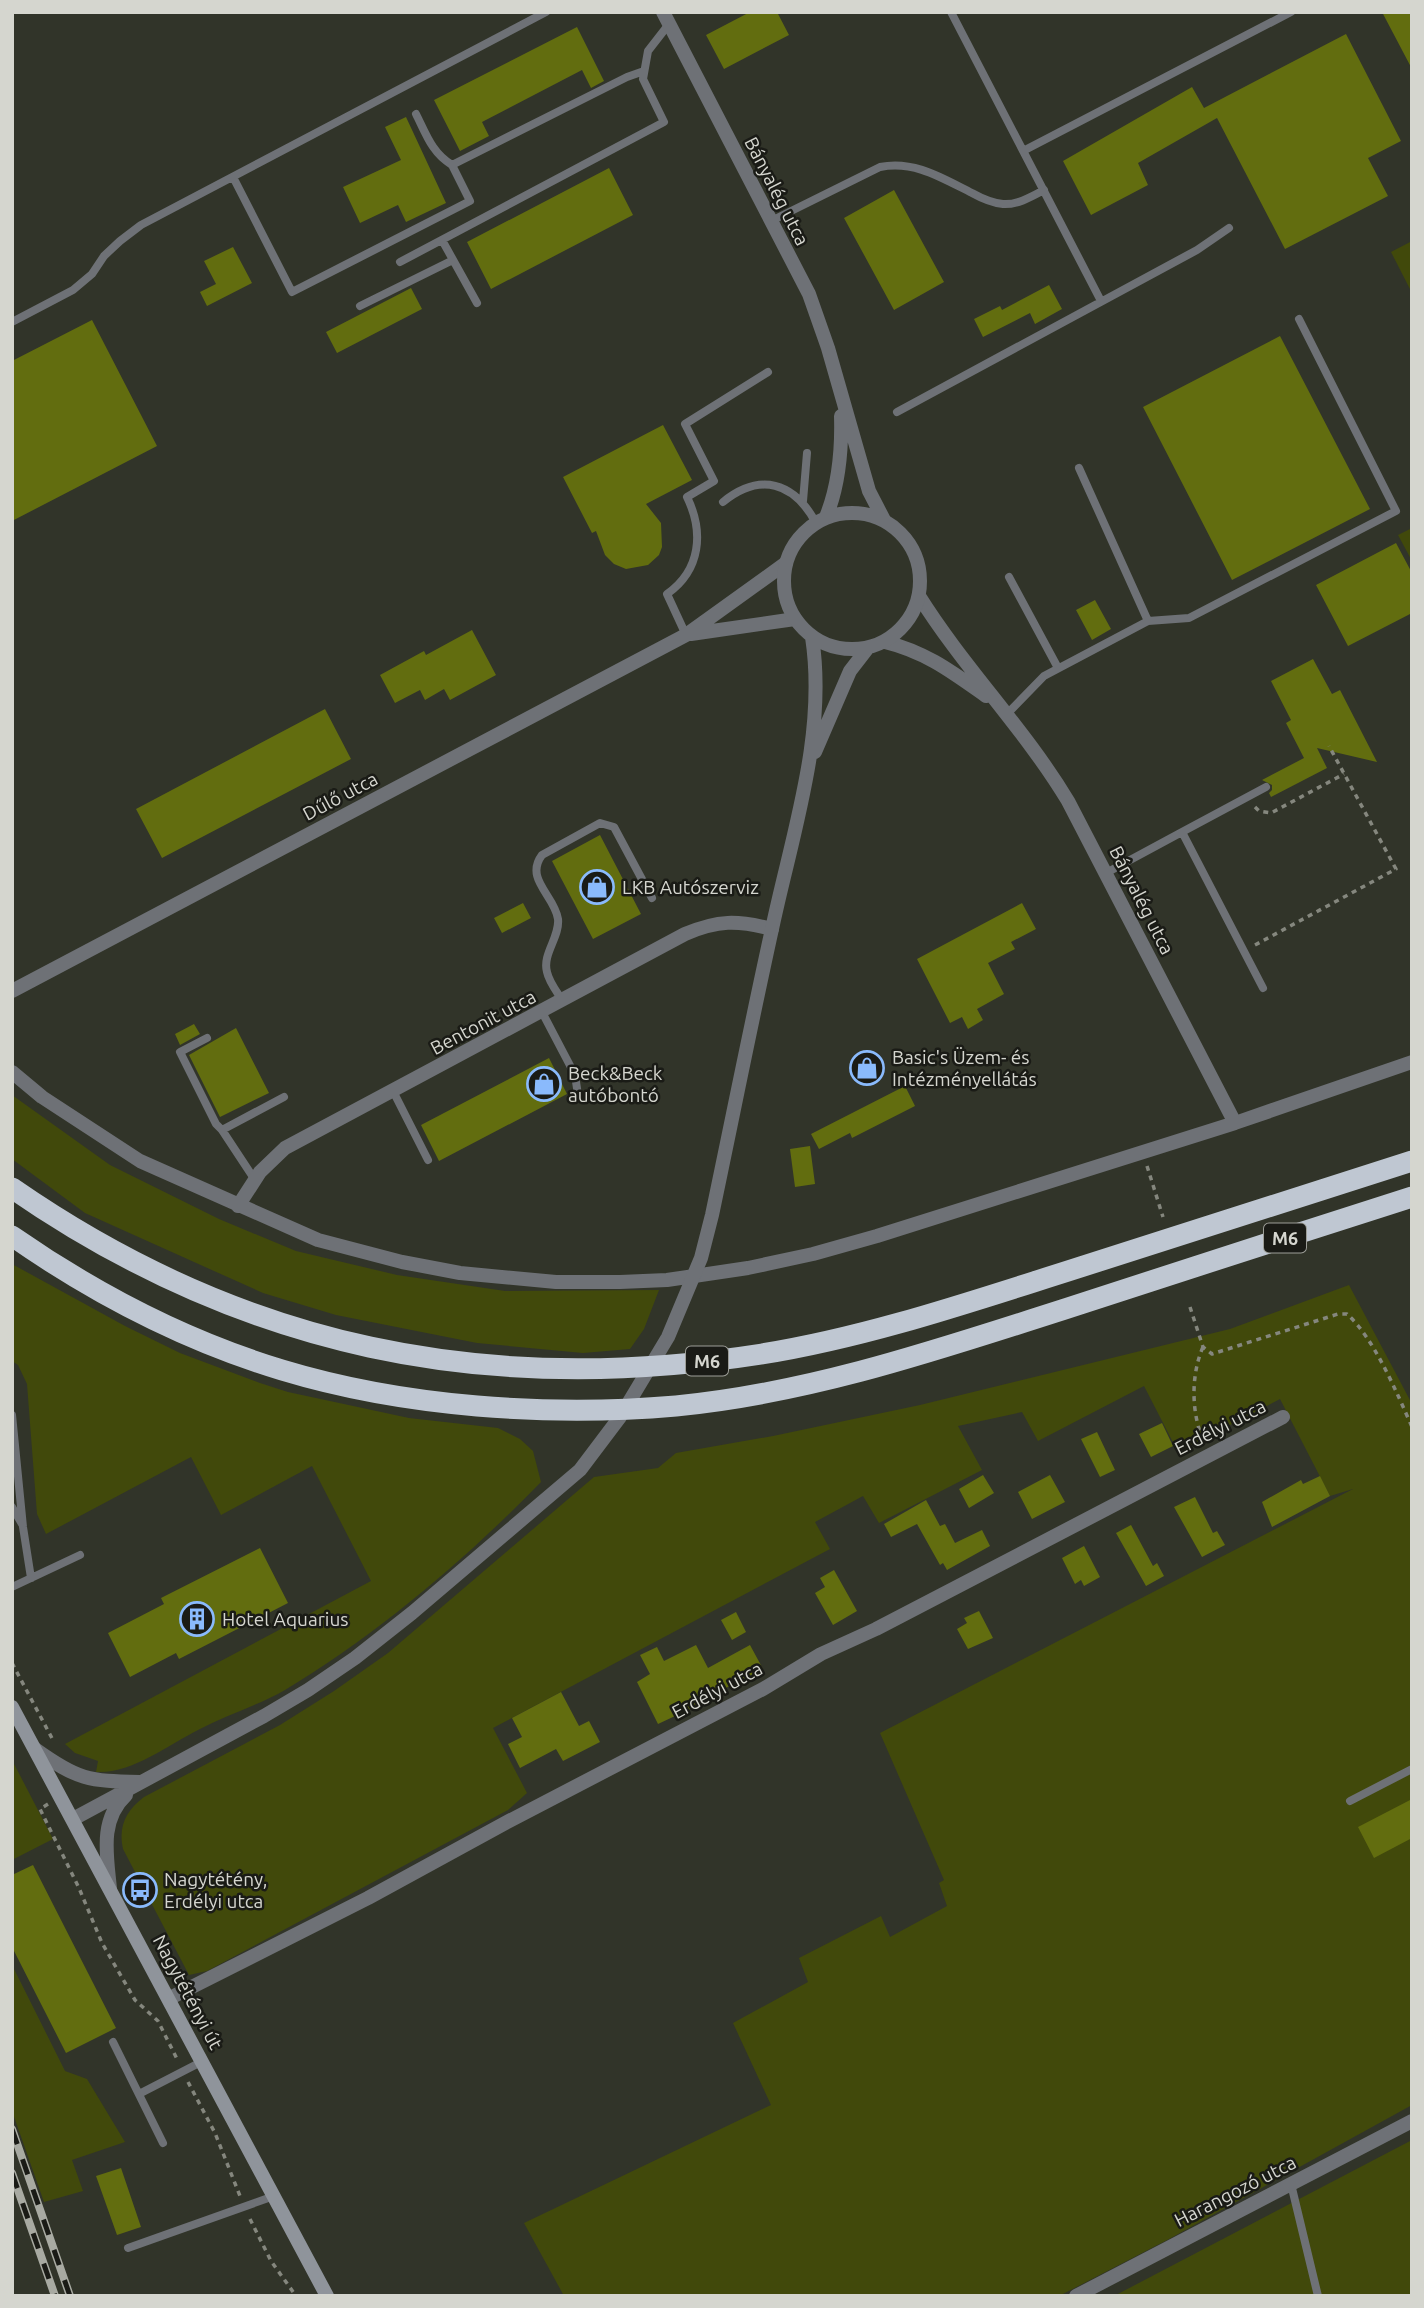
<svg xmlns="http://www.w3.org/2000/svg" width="1424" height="2308" font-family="Ubuntu,sans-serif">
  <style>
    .green { fill: #41490b }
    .building { fill: #626d0f }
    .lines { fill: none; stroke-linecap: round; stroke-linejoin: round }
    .path { stroke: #85877e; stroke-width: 3.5; stroke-dasharray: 5 5; stroke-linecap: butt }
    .service { stroke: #6e7176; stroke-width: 8 }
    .minor { stroke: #6e7176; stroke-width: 14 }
    .tertiary { stroke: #6e7176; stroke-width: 14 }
    .secondary { stroke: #8f949b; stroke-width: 14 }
    .motorway { stroke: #bfc7d2; stroke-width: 21 }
    .rail-casing { stroke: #a8aaa2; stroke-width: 8 }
    .rail { stroke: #1a1b16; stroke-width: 5; stroke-dasharray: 16; stroke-linecap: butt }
    .labels { text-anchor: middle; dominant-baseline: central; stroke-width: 5; stroke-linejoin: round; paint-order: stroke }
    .shield { fill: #1a1b16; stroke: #9d9e98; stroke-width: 2 }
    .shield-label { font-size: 18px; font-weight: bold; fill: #d5d6cf }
    .street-label { font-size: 19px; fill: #d5d6cf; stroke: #1a1b16 }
    .poi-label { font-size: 19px; fill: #d5d6cf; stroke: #1a1b16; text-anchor: start }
  </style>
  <rect width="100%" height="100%" fill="#313429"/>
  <path class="green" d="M1412 241V293L1391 252Z
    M1412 528V561L1398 535Z
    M12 1095 110 1165 219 1219 296 1251 397 1275 505 1291 659 1290 644 1329 630 1349 583 1353 477 1343 336 1315 263 1293 85 1213 12 1159Z
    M12 1264 125 1326 180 1353 260 1383 288 1392 409 1418 498 1428 520 1439 533 1451 541 1482C465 1560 378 1634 285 1690 257 1706 226 1715 198 1730 167 1746 131 1774 96 1772L98 1761 75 1753 65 1744 371 1581 312 1466 221 1515 191 1457 46 1534 37 1514 27 1384 18 1365 12 1361Z
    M1349 1285 1412 1404V2105L1169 2239 1059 2296H564L524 2223 771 2105 733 2023 808 1982 799 1958 881 1916 890 1937 947 1906 939 1883 944 1880 880 1733 1353 1489 1330 1496 1280 1399 1178 1452 1144 1386 1038 1441 1022 1412 958 1426 982 1470 879 1523 863 1496 815 1522 830 1549 493 1728 527 1793 508 1810 207 1971 189 1975 123 1849C118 1826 126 1811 144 1797L280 1725 334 1691 388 1653 594 1477 658 1468 676 1453 773 1436 920 1405 1230 1329Z
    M12 1760 53 1839 12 1860Z
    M12 1965 65 2071 87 2079 125 2142 72 2160 83 2191 44 2202 12 2111Z
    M1412 2140V2296H1114Z"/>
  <path class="building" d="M750 12H777L789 35 724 69 706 35Z
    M1382 12H1412V69Z
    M577 27 604 81 591 88 582 70 482 122 489 136 460 151 434 100Z
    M1346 34 1401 141 1368 158 1388 196 1285 249 1217 118 1138 163 1148 185 1091 215 1063 161 1192 87 1204 108Z
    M406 117 446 203 406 222 398 205 360 223 343 187 401 160 385 127Z
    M609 168 633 215 491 289 467 242Z
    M894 190 944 282 894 310 844 218Z
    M233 247 252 283 207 306 200 292 216 284 204 261Z
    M1049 285 1062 309 1035 324 1030 313 983 337 974 319 1000 306 1002 310Z
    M411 288 422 309 337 353 326 332Z
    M92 320 157 446 12 521V361Z
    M1280 336 1370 509 1232 580 1143 407Z
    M663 425 692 480 646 504 661 523 662 547 659 555 648 565 626 569 614 564 605 555 596 531 592 533 563 477Z
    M1396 543 1412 573V613L1348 646 1316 585Z
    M1095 600 1111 629 1092 640 1076 610Z
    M472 630 496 675 450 700 444 689 425 700 420 690 395 703 380 675 424 651 426 655Z
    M1313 659 1332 694 1340 690 1377 762 1317 748 1327 768 1271 797 1269 793 1272 790V785L1262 780 1304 758 1286 723 1291 720 1271 681Z
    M325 709 351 759 162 858 136 809Z
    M600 835 641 914 593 939 552 861Z
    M523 903 531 918 502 933 494 918Z
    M1022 903 1036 929 1011 942 1015 949 988 963 1004 994 977 1009 983 1020 968 1029 962 1017 950 1023 917 959Z
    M194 1024 200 1034 180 1045 175 1034Z
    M236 1028 269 1093 220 1117 189 1055Z
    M549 1058 567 1094 439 1161 421 1125Z
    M905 1086 915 1106 852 1138 850 1133 819 1149 811 1134Z
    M810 1146 815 1184 795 1187 790 1149Z
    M1162 1423 1173 1446 1151 1457 1139 1434Z
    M1097 1432 1115 1470 1100 1477 1081 1439Z
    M983 1475 994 1493 969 1508 959 1489Z
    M1050 1475 1065 1502 1032 1519 1018 1492Z
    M1320 1476 1330 1496 1272 1527 1262 1502 1301 1480 1303 1484Z
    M1195 1497 1213 1533 1217 1531 1225 1545 1202 1557 1174 1507Z
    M926 1500 940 1526 945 1524 955 1543 982 1530 990 1546 947 1570 943 1563 940 1565 917 1524 891 1537 884 1524Z
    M1131 1525 1153 1566 1157 1563 1164 1576 1146 1586 1116 1533Z
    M1084 1546 1100 1577 1084 1586 1081 1580 1075 1584 1062 1558Z
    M260 1548 288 1603 179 1659 176 1653 130 1677 108 1633 164 1604 161 1598Z
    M834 1570 857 1611 833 1625 815 1593 825 1587 820 1578Z
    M979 1611 993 1638 968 1649 957 1629 967 1623 964 1618Z
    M736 1612 746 1632 732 1640 721 1620Z
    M696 1645 708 1668 750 1645 763 1669 720 1691 722 1694 658 1724 637 1682 650 1674 640 1655 657 1647 664 1661Z
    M561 1692 579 1726 589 1721 600 1742 563 1761 556 1749 520 1768 508 1744 522 1737 512 1718Z
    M1412 1799V1838L1374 1858 1358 1827Z
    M33 1865 116 2028 66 2053 12 1947V1875Z
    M121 2168 141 2227 117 2235 96 2176Z"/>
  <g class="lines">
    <path class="path" d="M1255 807 1259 811 1271 813 1344 774
      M1255 945 1396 869 1329 746
      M1147 1166 1163 1217
      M1190 1307 1203 1347 1212 1354 1338 1314H1347C1374 1338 1397 1393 1412 1427
      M1203 1440C1191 1412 1191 1374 1203 1347
      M12 1663 54 1742
      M48 1804 40 1809 79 1888 102 1943 135 2000 158 2021 177 2059
      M188 2082 215 2133 240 2196
      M250 2219 271 2261 296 2296"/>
    <path class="service" d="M951 12 1101 301
      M416 114C426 134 432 153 452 165
      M1023 151 1291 12
      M233 177 292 292 470 201 452 165 627 77 644 71
      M771 221 880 167C914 160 942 178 972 193 981 198 992 203 1003 204 1017 205 1031 197 1044 190
      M442 240 477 303
      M400 262 664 122 643 79 648 51 669 24
      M360 306 453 260
      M12 322 73 290 92 274 104 256 120 241 141 225 546 12
      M897 412 1197 250 1229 228
      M1079 468 1148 621
      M803 501 807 453
      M723 502C760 472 794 482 816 523
      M1009 577 1058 668
      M686 635 667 594C701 570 704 532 687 497L714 481 685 424 768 372
      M1007 714 1044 676 1148 621 1189 618 1396 511 1299 319
      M1182 832 1266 787
      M1106 873 1182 832 1263 988
      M562 1000C557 992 549 982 547 972 542 954 560 937 558 919 555 896 524 879 542 855L600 823 614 827 652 898
      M542 1012 575 1075 578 1095
      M207 1038 180 1052 216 1124 222 1130 255 1180
      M393 1091 428 1160
      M222 1130 284 1097
      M12 1415 23 1527 31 1578
      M12 1507 22 1524
      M12 1587 80 1555
      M1350 1801 1412 1769
      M113 2042 163 2143
      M139 2094 203 2061
      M1291 2184 1318 2296
      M128 2248 274 2196"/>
    <path class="minor" d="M919 596C964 668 1024 728 1068 801L1235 1123
      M691 634 795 619
      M885 642C926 652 952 672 986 696
      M12 991 686 635 786 563
      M12 1072 42 1097 140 1161 318 1240 402 1262 460 1273 556 1282H620L667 1280 748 1268 813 1254 877 1236 1235 1123 1412 1062
      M238 1206 260 1172 285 1148 685 934C718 920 737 920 772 929
      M170 1998 368 1898 509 1821 763 1689 821 1654 876 1629 1283 1417
      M1076 2296 1412 2121"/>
    <path class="tertiary" d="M663 12 809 294 828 348 869 491 884 520
      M784 581a68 68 0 1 1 136 0a68 68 0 1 1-136 0Z
      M826 517C839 485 842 450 841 416
      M815 752 850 671 867 649
      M35 1749C78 1780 88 1781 140 1782
      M73 1819 264 1716 308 1690 355 1658 412 1613 580 1470 620 1417 668 1337 701 1258 712 1215C732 1120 751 1024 772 929 792 834 827 735 812 637
      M110 1889C107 1856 99 1820 126 1795"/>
    <path class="secondary" d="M12 1707 327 2296"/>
    <path class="motorway" d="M12 1188C243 1348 486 1397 762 1354 867 1337 967 1303 1068 1271 1182 1234 1297 1198 1412 1161
      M12 1236C94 1293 186 1341 282 1370 404 1407 549 1417 676 1406 811 1393 940 1349 1068 1308 1183 1270 1297 1234 1412 1197"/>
    <g class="rail-casing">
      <path id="rail" d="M12 2129 70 2296
        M12 2173 55 2296"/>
    </g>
    <use href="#rail" class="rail"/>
  </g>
  <defs>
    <g id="shop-ring" transform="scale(1.75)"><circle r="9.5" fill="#1a1b16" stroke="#8abafc" stroke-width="1.5"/><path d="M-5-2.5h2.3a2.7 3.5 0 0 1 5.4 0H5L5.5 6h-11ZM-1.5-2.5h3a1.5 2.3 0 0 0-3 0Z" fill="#8abafc"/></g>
    <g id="building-ring" transform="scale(1.75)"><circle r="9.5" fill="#1a1b16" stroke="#8abafc" stroke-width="1.5"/><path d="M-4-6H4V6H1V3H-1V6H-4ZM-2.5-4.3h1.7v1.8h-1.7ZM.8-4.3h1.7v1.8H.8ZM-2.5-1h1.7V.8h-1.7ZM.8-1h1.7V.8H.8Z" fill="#8abafc"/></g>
    <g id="bus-ring" transform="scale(1.75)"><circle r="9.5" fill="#1a1b16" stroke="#8abafc" stroke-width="1.5"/><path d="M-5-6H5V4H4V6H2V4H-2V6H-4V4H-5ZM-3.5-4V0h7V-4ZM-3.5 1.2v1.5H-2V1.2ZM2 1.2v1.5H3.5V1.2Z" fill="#8abafc"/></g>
  </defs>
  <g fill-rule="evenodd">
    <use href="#shop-ring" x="597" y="887"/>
    <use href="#shop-ring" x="867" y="1068"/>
    <use href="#shop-ring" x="544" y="1084"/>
    <use href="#building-ring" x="197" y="1619"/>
    <use href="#bus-ring" x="140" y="1890"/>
  </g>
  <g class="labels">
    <g class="shield">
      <rect x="1264" y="1223.5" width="42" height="29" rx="5"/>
      <rect x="686" y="1346.5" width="42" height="29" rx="5"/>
    </g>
    <g class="shield-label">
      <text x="1285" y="1238">M6</text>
      <text x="707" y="1361">M6</text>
    </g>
    <g class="street-label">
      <text transform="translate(777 191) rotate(63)">Bányalég utca</text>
      <text transform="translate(340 796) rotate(-28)">Dűlő utca</text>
      <text transform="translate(1142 900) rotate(63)">Bányalég utca</text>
      <text transform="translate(483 1022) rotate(-28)">Bentonit utca</text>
      <text transform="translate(1220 1427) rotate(-27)">Erdélyi utca</text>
      <text transform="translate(717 1690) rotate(-28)">Erdélyi utca</text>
      <text transform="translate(188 1992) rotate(62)">Nagytétényi út</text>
      <text transform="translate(1235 2191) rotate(-27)">Harangozó utca</text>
    </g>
    <g class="poi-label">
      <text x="622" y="887">LKB Autószerviz</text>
      <text x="892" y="1057">Basic's Üzem- és<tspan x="892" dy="22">Intézményellátás</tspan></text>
      <text x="568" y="1073">Beck&amp;Beck<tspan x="568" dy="22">autóbontó</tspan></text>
      <text x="222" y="1619">Hotel Aquarius</text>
      <text x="164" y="1879">Nagytétény,<tspan x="164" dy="22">Erdélyi utca</tspan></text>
    </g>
  </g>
  <rect width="1424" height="2308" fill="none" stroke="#d5d6cf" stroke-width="28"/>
</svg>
